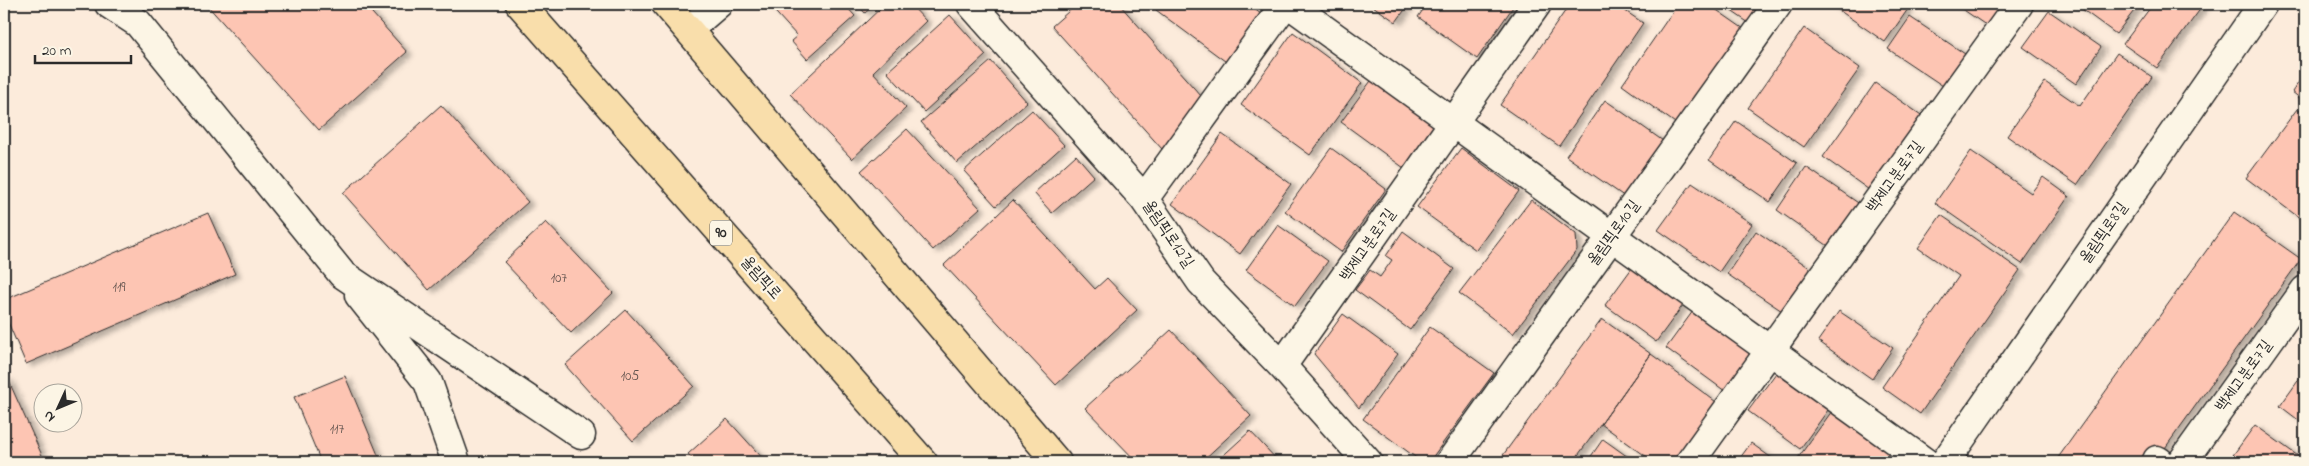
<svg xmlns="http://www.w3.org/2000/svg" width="2309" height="466" font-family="'Indie Flower','Poor Story',sans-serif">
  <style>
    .building { fill: #fdc5b3; stroke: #2b2b2b; filter: url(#shadow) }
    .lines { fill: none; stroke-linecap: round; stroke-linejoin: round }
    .minor-casing { stroke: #2b2b2b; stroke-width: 31 }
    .major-casing { stroke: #2b2b2b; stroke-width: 31 }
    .minor { stroke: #fcf5e5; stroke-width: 28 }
    .major { stroke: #f9deab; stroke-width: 28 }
    .labels { text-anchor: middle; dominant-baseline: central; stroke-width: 4.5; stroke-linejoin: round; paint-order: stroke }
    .number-label { font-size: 14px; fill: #60524d }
    .shield { fill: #fcf5e5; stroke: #6a6863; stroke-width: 1 }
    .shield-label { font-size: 15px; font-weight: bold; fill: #2b2b2b }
    .street-label { font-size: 16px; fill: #2b2b2b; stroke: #fcf5e5 }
  </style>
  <defs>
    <filter id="shadow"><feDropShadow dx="5.5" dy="3" stdDeviation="2.5" flood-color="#0004"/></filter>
  </defs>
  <rect width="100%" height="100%" fill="#fcebdb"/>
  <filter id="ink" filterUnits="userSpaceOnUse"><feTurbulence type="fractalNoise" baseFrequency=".02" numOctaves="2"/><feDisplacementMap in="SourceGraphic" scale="10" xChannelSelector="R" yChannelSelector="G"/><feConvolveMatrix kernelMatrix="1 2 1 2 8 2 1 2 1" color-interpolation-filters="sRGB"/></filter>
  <g filter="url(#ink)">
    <path class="building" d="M206 4H364L407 52 319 130Z
      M768 4H844L855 16 807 59 791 41 797 36Z
      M857 4H875L865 13Z
      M885 4H910L926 21 873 72 906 108 852 159 790 94Z
      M1077 4H1119L1210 106 1162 149 1052 26Z
      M1160 4H1247L1268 19 1233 67 1156 10Z
      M1370 4H1409L1396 22Z
      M1427 4H1515L1477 59 1418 17Z
      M1570 4H1615L1643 23 1559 146 1500 105Z
      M1678 4H1708L1744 29 1678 125 1622 85Z
      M1721 4H1762L1749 23Z
      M1830 4H1900L1908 9 1885 42Z
      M1955 4H2007L1990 28Z
      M2075 4H2133L2137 7 2116 34Z
      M2153 4H2204L2157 68 2123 44Z
      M2049 11 2101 47 2076 84 2023 47Z
      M950 15 986 55 924 112 887 72Z
      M1910 17 1968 56 1946 88 1888 49Z
      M1804 28 1860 68 1804 147 1748 108Z
      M1293 32 1362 83 1310 155 1241 105Z
      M2117 53 2152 77 2077 185 2007 136 2045 82 2080 106Z
      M991 61 1027 102 957 163 921 122Z
      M1373 78 1436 124 1404 168 1341 122Z
      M2301 79H2305V102L2292 92Z
      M1875 83 1924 117 1872 192 1823 157Z
      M1605 100 1666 143 1628 199 1566 156Z
      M441 105 528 202 429 290 343 193Z
      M2297 109 2305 115V222L2246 178Z
      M1032 110 1064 145 996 206 964 171Z
      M1736 121 1797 163 1770 202 1709 160Z
      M907 129 980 208 933 250 861 171Z
      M1222 134 1291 184 1240 254 1172 204Z
      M1331 148 1386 189 1341 252 1285 211Z
      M1461 148 1519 191 1476 250 1417 207Z
      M1971 151 2031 193 2043 177 2069 196 2022 264 1935 203Z
      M1076 155 1094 176 1052 213 1034 193Z
      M1806 167 1864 207 1834 250 1777 210Z
      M1692 183 1752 224 1719 272 1658 230Z
      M1013 200 1095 289 1107 278 1137 310 1056 385 944 265Z
      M1531 200 1576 234 1577 250 1513 334 1459 293Z
      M2234 212 2301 259 2155 462H2055Z
      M208 213 235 274 26 364 4 313V300Z
      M1941 215 2020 270 1920 414 1882 387 1959 276 1918 248Z
      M546 222 613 293 571 333 504 262Z
      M1278 225 1328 261 1295 306 1246 270Z
      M1403 231 1454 269 1410 330 1355 290 1370 270 1380 277 1392 260 1386 256Z
      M1756 231 1820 275 1791 317 1727 274Z
      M1632 268 1683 305 1656 342 1605 305Z
      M626 310 694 386 633 441 565 365Z
      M1693 311 1757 357 1729 394 1666 348Z
      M1839 311 1893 348 1872 379 1818 341Z
      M1343 314 1398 354 1359 408 1314 354Z
      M1602 319 1651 354 1601 424 1573 462H1498Z
      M1430 327 1494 373 1429 462H1422L1363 419Z
      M1171 330 1251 416 1201 462H1137L1085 408Z
      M1651 354 1723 407 1682 462H1654L1601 424Z
      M2305 371V425L2280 406Z
      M1776 373 1828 410 1800 449 1748 411Z
      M345 376 381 462H321L294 397Z
      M7 377 45 462H4V379Z
      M1832 411 1889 453 1882 462H1804L1798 458Z
      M727 419 766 462H695L688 454Z
      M2255 425 2305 461V462H2228Z
      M1250 431 1279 462H1216Z
      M1603 439 1635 462H1587Z
      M1751 443 1777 462H1737Z"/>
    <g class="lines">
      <g class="minor-casing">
        <path id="minor" d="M109 4 138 23 342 274 581 435
          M971 4 1144 199 1201 282 1282 366 1368 462
          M1289 4 1925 462
          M689 29 718 4
          M1144 199 1285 4
          M359 295 428 382 456 462
          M1282 366 1537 4
          M2157 460 2160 462
          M1450 462 1778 4
          M1690 462 2019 4
          M1945 462 2263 4
          M2182 462 2305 290"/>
      </g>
      <g class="major-casing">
        <path id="major" d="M520 4 923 462
          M666 4 1057 462"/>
      </g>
      <use href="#minor" class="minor"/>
      <use href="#major" class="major"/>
    </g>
  </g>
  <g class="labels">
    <g class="number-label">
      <text x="559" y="278">107</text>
      <text x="119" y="287">119</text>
      <text x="630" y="376">105</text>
      <text x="337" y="429">117</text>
    </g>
    <rect class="shield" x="710" y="220.5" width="22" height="25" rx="4"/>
    <g class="shield-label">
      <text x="721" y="233">90</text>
    </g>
    <g class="street-label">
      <text transform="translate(1895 177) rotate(-54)">백제고분로7길</text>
      <text transform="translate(1614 233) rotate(-54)">올림픽로10길</text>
      <text transform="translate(2104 233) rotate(-55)">올림픽로8길</text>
      <text transform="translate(1168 234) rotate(56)">올림픽로12길</text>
      <text transform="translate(1368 245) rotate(-55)">백제고분로7길</text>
      <text transform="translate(761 278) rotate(49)">올림픽로</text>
      <text transform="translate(2244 376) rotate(-54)">백제고분로7길</text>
    </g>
  </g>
  <rect width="2309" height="466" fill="none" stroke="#fcf5e5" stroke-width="20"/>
  <rect x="10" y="10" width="2289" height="446" fill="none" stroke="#2b2b2b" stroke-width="2" filter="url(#ink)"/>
  <g transform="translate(58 408) rotate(226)"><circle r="24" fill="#fcf5e5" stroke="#a8a49b"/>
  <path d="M0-4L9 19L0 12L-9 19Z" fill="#2b2b2b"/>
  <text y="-8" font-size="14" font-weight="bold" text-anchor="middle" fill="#2b2b2b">N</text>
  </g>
  <path d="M35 55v8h96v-8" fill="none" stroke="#2b2b2b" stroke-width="2.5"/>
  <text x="42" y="55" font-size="15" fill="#2b2b2b" stroke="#fcf5e5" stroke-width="4" paint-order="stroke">20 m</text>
</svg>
